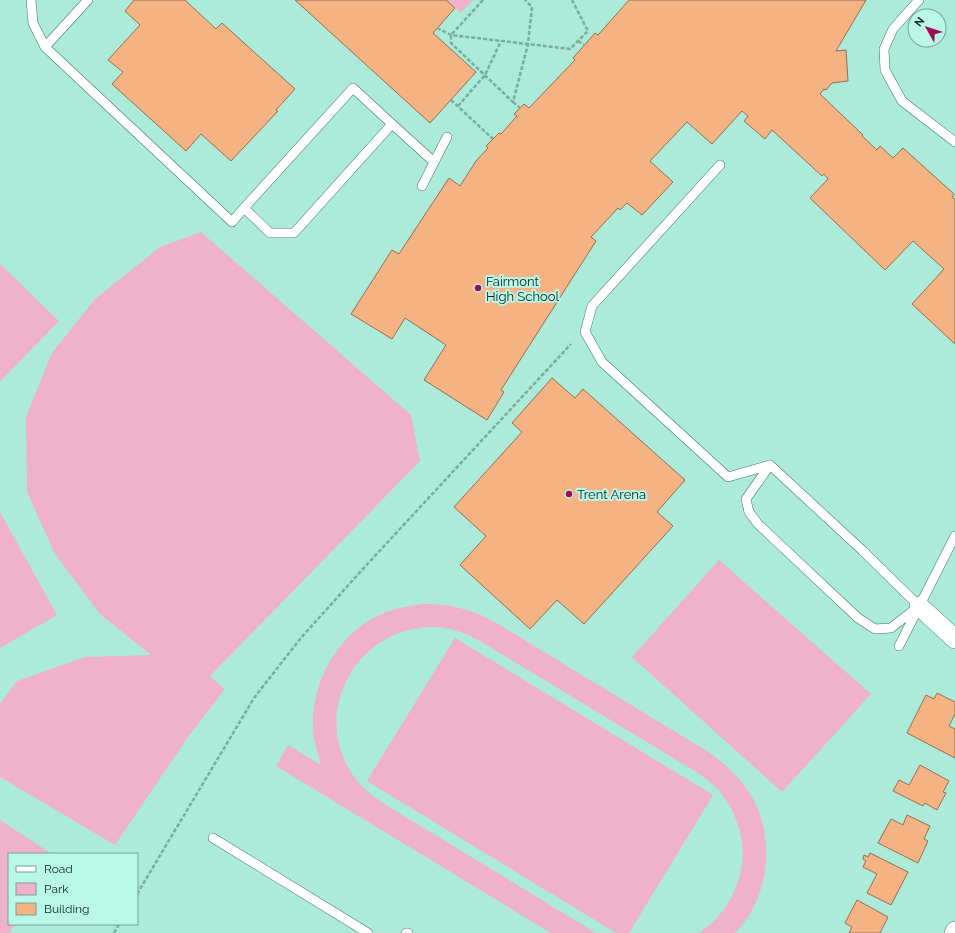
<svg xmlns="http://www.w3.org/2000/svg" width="955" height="933" font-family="Raleway,sans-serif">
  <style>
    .green { fill: #f0b2c8 }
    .building { fill: #f5b283; stroke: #976e51 }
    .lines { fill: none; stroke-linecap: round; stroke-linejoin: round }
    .lane-casing { stroke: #3b7668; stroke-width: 10 }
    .street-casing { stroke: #3b7668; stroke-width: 20 }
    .path { stroke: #7aac9f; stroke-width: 2.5; stroke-dasharray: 4 2; stroke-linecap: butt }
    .lane { stroke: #fff; stroke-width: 9 }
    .street { stroke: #fff; stroke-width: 19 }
    .poi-dot { fill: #9c0d5b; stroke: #b9f7e6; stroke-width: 1.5 }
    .labels { text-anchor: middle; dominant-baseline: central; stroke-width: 4; stroke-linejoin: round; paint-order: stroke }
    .poi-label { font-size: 13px; fill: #0d2620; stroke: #b9f7e6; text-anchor: start }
  </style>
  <rect width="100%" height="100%" fill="#acead9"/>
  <path class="green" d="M446 0H473L461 13Z
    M201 232 411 415 420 461 210 676 225 689 188 737 115 845 0 777V704L17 681 85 657 151 655 100 614 55 554 27 492 26 417 52 353 95 299 160 247Z
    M0 264 59 321 0 382Z
    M0 512 57 615 0 648Z
    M719 560 871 694 782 792 632 657Z
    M422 604C450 604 468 608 493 621L710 753C725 764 738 776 749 792 776 834 771 897 735 933H699C747 900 757 839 721 793 715 785 706 779 698 773L480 641C467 634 453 628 437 627 355 624 306 718 358 782 365 790 373 796 381 802L596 933H551L276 766 288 745 321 765C318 753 314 742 313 729 311 680 339 631 386 612 398 608 410 606 422 604Z
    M455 638 713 795 629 933H616L367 781Z
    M0 820 52 854H9V924H15L9 933H0Z"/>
  <path class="building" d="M134 0H185L216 29 222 23 295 89 276 110 278 111 231 161 201 134 186 151 112 84 123 72 108 60 140 25 125 11Z
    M295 0H446L455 8 433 33 476 72 430 123Z
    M629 0H866L836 51 846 50 848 81 832 83 826 90 824 89 820 94 863 135 862 136 877 150 880 146 893 158 903 148 954 194 952 197 955 199V344L912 304 944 269 913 241 885 270 810 198 828 179 824 174 822 176 772 130 765 139 744 121 748 116 742 111 712 144 687 122 650 161 673 182 642 215 627 203 620 210 618 208 591 237 596 241 501 390 504 392 487 420 424 380 446 345 405 318 392 339 351 314 392 250 399 254 449 178 460 186 476 161 488 148 486 146 499 133 501 134 517 116 514 114 524 104 529 108 575 60 573 58 595 33 598 35Z
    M552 378 575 398 583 389 685 480 657 512 673 526 584 624 557 600 530 629 460 565 486 536 454 507 522 432 512 423Z
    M937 693 955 702V714L949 726 955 729V758L907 733 926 695 934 699Z
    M920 765 949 781 943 792 946 793 937 810 925 803 923 806 893 791 899 780 909 785Z
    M907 815 930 826 924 839 928 841 918 863 878 843 891 819 903 825Z
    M870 853 908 872 891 905 867 893 877 874 863 867 866 861 863 859 864 855 868 857Z
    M857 900 888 917 880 933H849L852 927 845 923Z"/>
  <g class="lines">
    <g class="lane-casing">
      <path id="lane" d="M31 0 33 23 45 47 232 222 244 208
        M919 0 893 29 884 49 885 70 902 101 955 142
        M45 47 88 0
        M353 88 392 124 294 233H270L244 208Z
        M392 124 434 162
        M720 165 592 306 585 332 602 362 728 477 770 465 863 551 919 606 891 628 875 629 858 618 758 524 749 512 746 499 770 465
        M422 186 447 137
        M899 646 955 536
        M213 838 368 933
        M406 933H408"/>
    </g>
    <g class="street-casing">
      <path id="street" d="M919 606 955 639
        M954 933 955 931"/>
    </g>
    <path class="path" d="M483 0 451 35V43L513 102 528 44 532 7 525 0
      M437 28 451 35 570 49 588 31 572 0
      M578 41 584 45
      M451 100 493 139
      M513 102 520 108
      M458 106 485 75 501 41
      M137 894 254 698 300 639 361 571 571 344
      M114 933 119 924"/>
    <use href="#lane" class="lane"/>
    <use href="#street" class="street"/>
  </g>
  <g class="poi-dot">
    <circle cx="478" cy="288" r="4"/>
    <circle cx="569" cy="494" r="4"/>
  </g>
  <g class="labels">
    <g class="poi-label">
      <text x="486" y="281">Fairmont<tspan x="486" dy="15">High School</tspan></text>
      <text x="577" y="494">Trent Arena</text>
    </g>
  </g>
  <rect x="8" y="853" width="130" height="72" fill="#b9f7e6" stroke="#74a397"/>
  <rect x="16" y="866" width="20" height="6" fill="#ffffff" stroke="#74a397"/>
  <text x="44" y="873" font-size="12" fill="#0d2620">Road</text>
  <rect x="16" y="883" width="20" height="12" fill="#f0b2c8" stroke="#74a397"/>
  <text x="44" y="893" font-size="12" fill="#0d2620">Park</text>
  <rect x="16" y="903" width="20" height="12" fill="#f5b283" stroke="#74a397"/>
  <text x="44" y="913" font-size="12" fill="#0d2620">Building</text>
  <g transform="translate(927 28) rotate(309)"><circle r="19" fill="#b9f7e6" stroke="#74a397"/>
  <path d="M0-3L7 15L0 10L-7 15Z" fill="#9c0d5b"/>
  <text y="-6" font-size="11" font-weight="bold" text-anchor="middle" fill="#0d2620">N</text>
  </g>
</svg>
